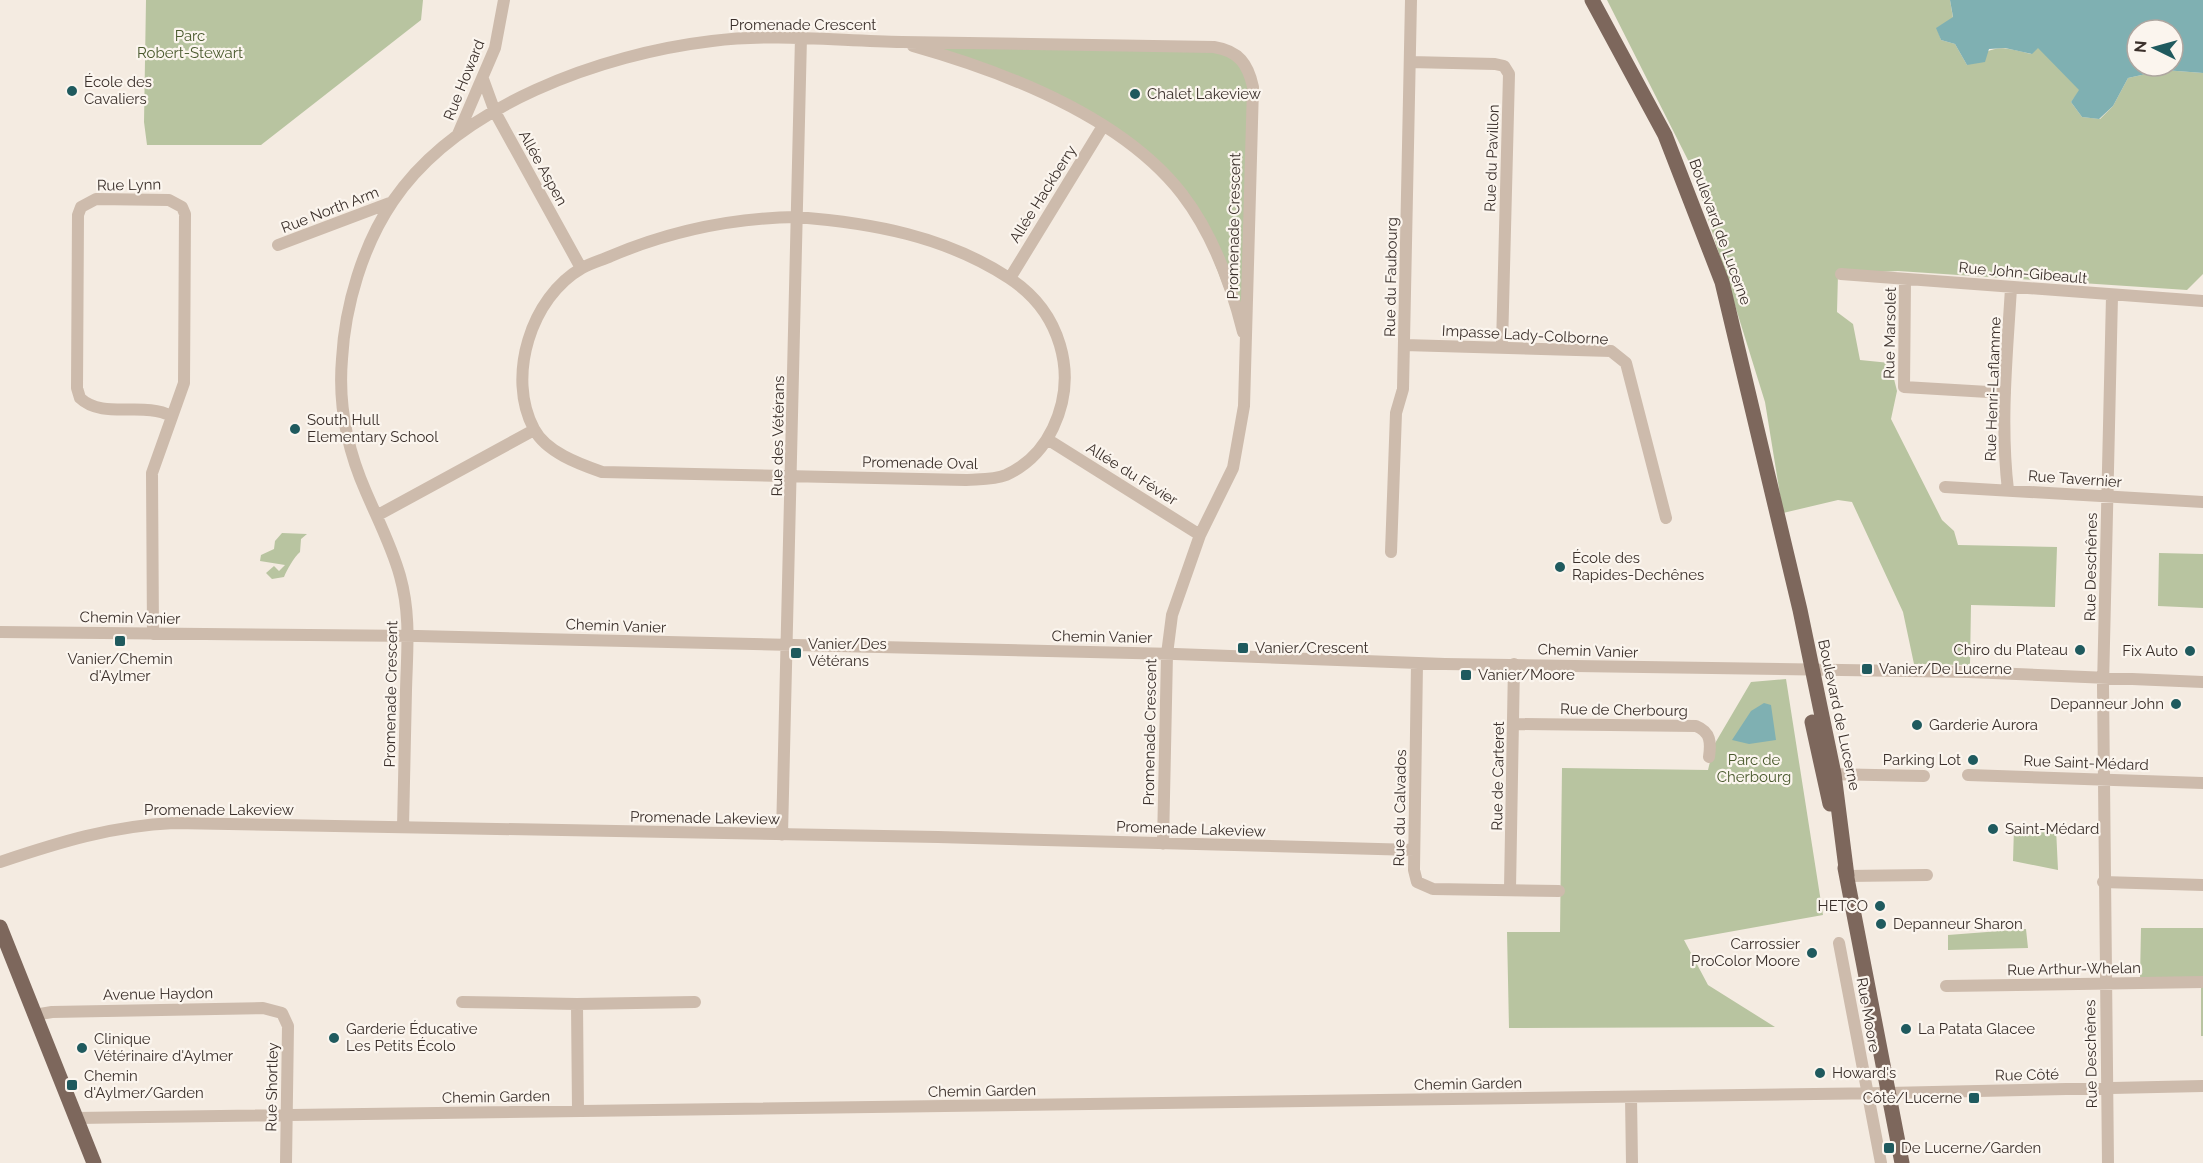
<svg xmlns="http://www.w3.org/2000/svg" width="2203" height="1163" font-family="Raleway,sans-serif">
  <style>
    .green { fill: #b8c4a0 }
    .water { fill: #7fb0b2; fill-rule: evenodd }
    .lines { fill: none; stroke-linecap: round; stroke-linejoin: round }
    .minor { stroke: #cdbbac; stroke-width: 12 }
    .major { stroke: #7d675c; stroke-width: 15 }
    .poi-dot { fill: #1f5a5e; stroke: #fbf5ee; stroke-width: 2 }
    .labels { text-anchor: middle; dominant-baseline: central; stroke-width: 4.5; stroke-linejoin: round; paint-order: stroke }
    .street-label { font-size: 15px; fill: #3b302b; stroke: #fbf5ee }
    .park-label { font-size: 15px; fill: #4a5a2e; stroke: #fbf5ee }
    .poi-label { font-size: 15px; fill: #3b302b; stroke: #fbf5ee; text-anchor: start }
  </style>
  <rect width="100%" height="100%" fill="#f4ebe1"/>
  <path class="green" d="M146 0H423L421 20 261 145H147L144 122Z
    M1607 0H1950L1953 18 1937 28 1941 40 1955 44 1967 65C1995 44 1998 46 2031 54L2038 47 2080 90 2071 102 2082 117 2100 119 2113 106 2128 78 2164 70 2203 73V274L2187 290 1898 271 1838 274 1837 312 1853 324 1860 360 1890 363 1897 391 1891 419 1942 520 1954 531 1958 545 2057 547 2055 607 1971 605 1970 665 1914 664 1903 612 1852 502 1838 500 1783 513 1765 402 1693 170Z
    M949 41 1226 49 1250 74 1247 348 1198 219 1149 161 1065 105 936 52Z
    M282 533 307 534 301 539 300 552C294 557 287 570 284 577L272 579 266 573 274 566 279 571 285 565 260 561 261 555 274 549 275 541Z
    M2159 553 2203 554V608L2158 606Z
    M1786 679 1823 915 1684 940 1708 985 1775 1027 1509 1028 1507 932H1560L1562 768 1708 770 1714 745 1751 682Z
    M2014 827 2056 828 2058 870 2013 861Z
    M2141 928H2203V1036H2201V987L2140 979Z
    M2026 929 2028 948 1948 950V935Z"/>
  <path class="water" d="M1950 0H2203V73L2164 70 2128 78 2113 106 2099 119 2082 117 2071 102 2079 90 2038 48 2032 54 2005 48 1989 49 1985 62 1967 65 1955 44 1941 40 1936 28 1953 17ZM2137 30H2173V66H2137Z
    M1764 703 1771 705 1776 740 1749 744 1732 740 1751 711Z"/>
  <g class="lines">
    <path class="minor" d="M913 46C1005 72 1122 117 1182 194 1212 233 1231 284 1243 332
      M1410 62 1495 64 1504 66 1509 74 1502 346
      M483 79 495 112 581 268
      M458 134 495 48 504 0
      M797 217C872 223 945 236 1009 278 1060 311 1079 373 1053 428 1043 449 1028 465 1006 475 994 480 978 479 966 480L602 472C579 464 546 452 534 429 506 377 531 297 582 268 591 263 602 260 611 256 670 231 733 218 797 217Z
      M278 245 392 202
      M1841 274 2203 301
      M1010 278 1103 126
      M1905 279 1904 387 2005 393
      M1404 345 1611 351 1626 363 1666 518
      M1047 439 1200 535
      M1945 487 2203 502
      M2008 490C2000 423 2007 355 2011 288
      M378 515 534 430
      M1391 552 1396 413 1403 389 1411 0
      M0 632 418 636 1175 654 1445 664 1969 672 2203 682
      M153 634 152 473 184 383 185 214 182 207 169 200 96 199 81 207 78 215 77 388 80 398C103 420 144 401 171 416
      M1417 663 1414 870 1417 882 1433 889 1559 891
      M1514 724 1696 726C1711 732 1711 743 1709 757
      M1826 774 1924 776
      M1968 775 2203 783
      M403 827C404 781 405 735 406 690 407 651 411 615 400 576 392 547 378 520 366 492 347 449 338 406 342 359 345 305 363 245 393 201 458 105 602 54 712 41 776 33 838 41 902 42 1006 43 1110 45 1214 47 1239 51 1248 64 1253 87L1244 406 1233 468 1200 535 1172 615 1167 654 1163 844
      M782 835 801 37
      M0 862C60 842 111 826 174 823L938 837 1414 850
      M1847 876 1927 875
      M2103 882 2203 885
      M1510 889 1514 664
      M1839 943 1881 1163
      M1946 986 2203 982
      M462 1002 577 1004 695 1002
      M577 1004 578 1111
      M34 1015 52 1012 263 1008 282 1013 288 1026 286 1163
      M1631 1097 1632 1163
      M76 1118 1888 1093 2203 1086
      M2108 1163 2103 686 2112 296"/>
    <path class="major" d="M1592 0 1665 135 1722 282 1800 610 1834 774 1847 876
      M1812 722 1830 804
      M1845 868 1902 1163
      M0 927 94 1163"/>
  </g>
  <g class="poi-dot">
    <circle cx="72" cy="91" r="6"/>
    <circle cx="1135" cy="94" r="6"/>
    <circle cx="295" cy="429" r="6"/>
    <circle cx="1560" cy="567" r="6"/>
    <rect x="114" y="635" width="12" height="12" rx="3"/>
    <rect x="1237" y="642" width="12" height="12" rx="3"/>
    <circle cx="2080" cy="650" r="6"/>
    <circle cx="2190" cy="651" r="6"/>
    <rect x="790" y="647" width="12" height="12" rx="3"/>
    <rect x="1861" y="663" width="12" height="12" rx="3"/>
    <rect x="1460" y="669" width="12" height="12" rx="3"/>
    <circle cx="2176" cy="704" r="6"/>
    <circle cx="1917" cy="725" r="6"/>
    <circle cx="1973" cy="760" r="6"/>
    <circle cx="1993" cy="829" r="6"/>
    <circle cx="1880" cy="906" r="6"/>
    <circle cx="1881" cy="924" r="6"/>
    <circle cx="1812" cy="953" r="6"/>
    <circle cx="1906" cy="1029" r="6"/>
    <circle cx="334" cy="1038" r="6"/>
    <circle cx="82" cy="1048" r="6"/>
    <circle cx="1820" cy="1073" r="6"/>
    <rect x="66" y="1079" width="12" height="12" rx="3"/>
    <rect x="1968" y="1092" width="12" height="12" rx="3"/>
    <rect x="1883" y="1142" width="12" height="12" rx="3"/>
  </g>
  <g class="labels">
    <g class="street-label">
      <text x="803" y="25">Promenade Crescent</text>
      <text transform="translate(464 80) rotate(-68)">Rue Howard</text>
      <text transform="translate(1492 158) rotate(-88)">Rue du Pavillon</text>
      <text transform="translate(543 168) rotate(61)">Allée Aspen</text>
      <text transform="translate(129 185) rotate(-1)">Rue Lynn</text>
      <text transform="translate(1043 194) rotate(-58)">Allée Hackberry</text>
      <text transform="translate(330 210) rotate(-21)">Rue North Arm</text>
      <text transform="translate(1234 226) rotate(-89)">Promenade Crescent</text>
      <text transform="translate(1720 232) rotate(70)">Boulevard de Lucerne</text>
      <text transform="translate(2023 273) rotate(5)">Rue John-Gibeault</text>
      <text transform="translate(1391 277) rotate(-89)">Rue du Faubourg</text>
      <text transform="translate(1890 333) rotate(-89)">Rue Marsolet</text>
      <text transform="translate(1525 335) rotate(3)">Impasse Lady-Colborne</text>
      <text transform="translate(1993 389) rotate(-88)">Rue Henri-Laflamme</text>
      <text transform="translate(778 436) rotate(-89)">Rue des Vétérans</text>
      <text transform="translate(920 463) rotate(1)">Promenade Oval</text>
      <text transform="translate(1132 474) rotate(32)">Allée du Févier</text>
      <text transform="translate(2075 479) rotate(4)">Rue Tavernier</text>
      <text transform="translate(2091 567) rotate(-89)">Rue Deschênes</text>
      <text transform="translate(130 618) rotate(1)">Chemin Vanier</text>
      <text transform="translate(616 626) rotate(2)">Chemin Vanier</text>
      <text transform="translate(1102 637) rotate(1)">Chemin Vanier</text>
      <text transform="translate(1588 651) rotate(2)">Chemin Vanier</text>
      <text transform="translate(391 694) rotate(-89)">Promenade Crescent</text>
      <text transform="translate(1624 710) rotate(1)">Rue de Cherbourg</text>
      <text transform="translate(1839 715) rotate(78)">Boulevard de Lucerne</text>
      <text transform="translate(1150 732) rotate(-89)">Promenade Crescent</text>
      <text transform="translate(2086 763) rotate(2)">Rue Saint-Médard</text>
      <text transform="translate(1498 776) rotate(-89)">Rue de Carteret</text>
      <text transform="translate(1400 808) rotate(-89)">Rue du Calvados</text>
      <text x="219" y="810">Promenade Lakeview</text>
      <text transform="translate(705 818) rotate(1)">Promenade Lakeview</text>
      <text transform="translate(1191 829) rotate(2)">Promenade Lakeview</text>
      <text transform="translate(2074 969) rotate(-1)">Rue Arthur-Whelan</text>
      <text transform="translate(158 994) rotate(-1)">Avenue Haydon</text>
      <text transform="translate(1868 1015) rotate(80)">Rue Moore</text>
      <text transform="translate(2091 1054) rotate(-91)">Rue Deschênes</text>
      <text transform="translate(2027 1075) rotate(-1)">Rue Côté</text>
      <text transform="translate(1468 1084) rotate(-1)">Chemin Garden</text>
      <text transform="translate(272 1087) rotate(-89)">Rue Shortley</text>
      <text transform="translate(982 1091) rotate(-1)">Chemin Garden</text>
      <text transform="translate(496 1097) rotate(-1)">Chemin Garden</text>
    </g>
    <g class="park-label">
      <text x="190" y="36">Parc<tspan x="190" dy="17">Robert-Stewart</tspan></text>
      <text x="1754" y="760">Parc de<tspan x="1754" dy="17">Cherbourg</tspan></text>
    </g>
    <g class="poi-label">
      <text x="84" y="82">École des<tspan x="84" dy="17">Cavaliers</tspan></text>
      <text x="1147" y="94">Chalet Lakeview</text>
      <text x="307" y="420">South Hull<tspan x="307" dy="17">Elementary School</tspan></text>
      <text x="1572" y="558">École des<tspan x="1572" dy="17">Rapides-Dechênes</tspan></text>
      <text x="808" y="644">Vanier/Des<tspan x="808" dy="17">Vétérans</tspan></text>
      <text x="1255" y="648">Vanier/Crescent</text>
      <text x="2068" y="650" text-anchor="end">Chiro du Plateau</text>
      <text x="2178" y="651" text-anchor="end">Fix Auto</text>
      <text x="120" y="659" text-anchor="middle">Vanier/Chemin<tspan x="120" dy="17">d'Aylmer</tspan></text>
      <text x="1879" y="669">Vanier/De Lucerne</text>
      <text x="1478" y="675">Vanier/Moore</text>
      <text x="2164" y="704" text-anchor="end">Depanneur John</text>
      <text x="1929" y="725">Garderie Aurora</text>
      <text x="1961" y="760" text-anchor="end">Parking Lot</text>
      <text x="2005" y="829">Saint-Médard</text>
      <text x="1868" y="906" text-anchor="end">HETCO</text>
      <text x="1893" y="924">Depanneur Sharon</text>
      <text x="1800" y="944" text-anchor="end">Carrossier<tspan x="1800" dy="17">ProColor Moore</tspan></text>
      <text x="346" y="1029">Garderie Éducative<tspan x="346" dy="17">Les Petits Écolo</tspan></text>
      <text x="1918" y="1029">La Patata Glacee</text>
      <text x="94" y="1039">Clinique<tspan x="94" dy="17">Vétérinaire d'Aylmer</tspan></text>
      <text x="1832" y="1073">Howard's</text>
      <text x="84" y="1076">Chemin<tspan x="84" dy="17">d'Aylmer/Garden</tspan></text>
      <text x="1962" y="1098" text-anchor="end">Côté/Lucerne</text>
      <text x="1901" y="1148">De Lucerne/Garden</text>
    </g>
  </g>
  <g transform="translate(2155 48) rotate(275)"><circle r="28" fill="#fbf5ee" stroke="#aea6a0" stroke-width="1.5"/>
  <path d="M0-4.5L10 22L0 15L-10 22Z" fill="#1f5a5e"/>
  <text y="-9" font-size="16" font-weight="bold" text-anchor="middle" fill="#3b302b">N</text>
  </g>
</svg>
